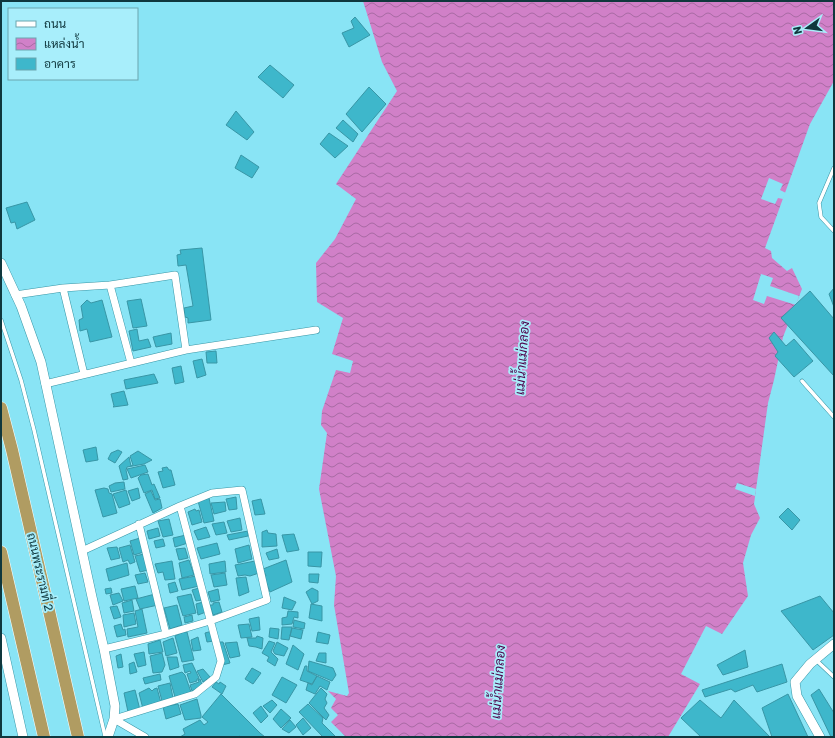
<svg xmlns="http://www.w3.org/2000/svg" width="835" height="738" font-family="Rubik,Sarabun,sans-serif">
  <style>
    .water { fill: url(#water-waves) }
    .pier { fill: #89e4f5 }
    .building { fill: #3eb7cb; stroke: #3896a6 }
    .lines { fill: none; stroke-linecap: round; stroke-linejoin: round }
    .service-casing { stroke: #3796a6; stroke-width: 4.5 }
    .minor-casing { stroke: #3796a6; stroke-width: 8 }
    .tertiary-casing { stroke: #3796a6; stroke-width: 10 }
    .trunk-casing { stroke: #fff; stroke-width: 13 }
    .service { stroke: #fff; stroke-width: 3.5 }
    .minor { stroke: #fff; stroke-width: 7 }
    .tertiary { stroke: #fff; stroke-width: 9 }
    .trunk { stroke: #b09c62; stroke-width: 12 }
    .labels { text-anchor: middle; dominant-baseline: central; stroke-width: 3.5; stroke-linejoin: round; paint-order: stroke }
    .street-label { font-size: 12px; fill: #0f373d; stroke: #a8eefb }
    .water-label { font-size: 13px; font-style: italic; fill: #4f044b; stroke: #a8eefb }
  </style>
  <defs>
    <pattern id="water-waves" width="16" height="10" patternUnits="userSpaceOnUse"><rect width="16" height="10" fill="#d180c8"/><path d="M0 5q4-4 8 0t8 0" fill="none" stroke="#a86aa4"/></pattern>
  </defs>
  <rect width="100%" height="100%" fill="#89e4f5"/>
  <path class="water" d="M363 1H834V81L810 124 765 248 771 251 772 258 787 271 792 268 802 289 783 337 774 380 768 403 754 504 760 518 751 535 743 563 748 596 722 634 706 626 681 674 700 684 668 737H346L331 722 338 715 331 708 336 699 328 691 347 696 349 693 334 605 336 576 319 489 327 433 321 425 322 411 336 370 350 373 353 361 332 354 343 318 317 302 316 263 335 239 356 199 336 184 397 91 382 62Z"/>
  <path class="pier" d="M769 178 783 184 780 190 786 193 783 199 778 198 775 204 761 199Z
    M761 274 773 278 770 286 799 296 796 305 767 296 764 304 753 300Z
    M737 483 756 489 755 496 735 489Z"/>
  <path class="building" d="M355 17 370 35 349 47 342 33 354 28 351 21Z
    M270 65 294 85 283 98 258 77Z
    M369 87 386 104 362 132 346 114Z
    M236 111 254 132 247 140 226 125Z
    M343 120 358 134 353 142 336 128Z
    M329 133 348 146 335 158 320 144Z
    M241 155 259 167 252 178 235 168Z
    M27 202 35 220 17 229 15 222 11 223 6 208Z
    M202 248 211 320 188 323V318L185 317 184 308 193 306 186 265 178 266 177 255 181 254 180 250Z
    M834 288V307L829 294Z
    M810 291 834 319V376L781 318Z
    M141 299 147 326 133 328 127 301Z
    M87 300 91 303 102 300 112 337 90 342 87 329 80 331 79 320 83 318 81 306Z
    M137 329 139 341 148 339 151 347 133 351 129 331Z
    M774 332 786 346 794 339 813 361 794 377 775 356 778 352 769 338Z
    M171 333 172 344 156 347 153 337Z
    M216 351 217 363H207L206 352Z
    M202 359 206 375 197 378 193 361Z
    M181 366 184 382 175 384 172 368Z
    M154 374 158 383 126 389 124 380Z
    M124 391 128 405 113 407 114 406 111 394Z
    M96 447 98 460 86 462 83 450Z
    M118 450 122 452 115 463 108 459 111 453Z
    M138 451 152 460 144 464 127 467 126 470 128 479 123 480 119 466 129 457 131 466 133 465 130 456Z
    M145 465 148 472 131 478 127 469Z
    M167 467 169 470H171L175 485 163 488 158 472 163 471 162 468Z
    M148 474 152 485 154 484 160 498 155 499 152 490 144 493 138 478 141 475Z
    M124 482 125 489 111 492 109 486 115 483Z
    M104 488 108 489 109 493 112 494 117 513 103 517 95 490Z
    M138 488 140 498 132 501 128 491Z
    M126 490 130 504 119 508 113 494Z
    M151 491 155 500 160 499 162 508 153 513 145 494Z
    M236 497 237 509 229 510 226 499Z
    M209 498 214 521 204 523 198 501Z
    M261 499 265 514 255 515 252 501Z
    M225 502 226 511 214 514 211 503Z
    M788 508 800 520 792 530 779 517Z
    M195 509 196 511 199 510 202 522 192 525 188 512Z
    M240 518 242 530 231 532 227 521Z
    M169 519 173 535 163 537 158 521Z
    M224 522 227 533 216 535 212 524Z
    M206 527 210 537 198 540 194 531Z
    M158 528 160 536 149 539 147 531Z
    M267 530 268 533 276 534 277 546 262 547V532Z
    M248 531V536L229 540 227 535Z
    M294 534 299 550 287 552 282 535Z
    M186 535 188 543 175 547 173 538Z
    M140 538 144 552 134 555 130 541Z
    M163 539 165 546 156 548 154 541Z
    M217 543 220 554 201 559 197 548Z
    M130 545 135 562 130 564 128 560 123 562 119 548Z
    M249 545 252 559 238 563 235 549Z
    M117 547 120 558 111 560 107 548Z
    M185 548 188 558 179 560 176 549Z
    M277 549 279 558 269 560 266 553Z
    M308 552H322L321 567 308 566Z
    M144 554 148 570 140 572 135 556Z
    M189 560 194 575 182 578 179 563Z
    M286 560 292 582 270 592 264 577 266 576 263 569Z
    M172 561 175 579 165 580 163 572 158 573 155 564Z
    M225 561 226 572 210 574 209 564Z
    M255 561 259 573 250 576 245 575 238 576 235 565Z
    M127 563 129 575 109 581 106 569Z
    M145 573 148 582 138 584 135 575Z
    M225 573 227 585 214 587 211 575Z
    M309 574H319L318 583 309 582Z
    M196 576 199 586 182 590 179 579Z
    M246 577 249 592 239 596 236 578Z
    M175 582 178 591 170 593 168 584Z
    M135 586 138 598 124 601 121 589Z
    M111 588 112 593 106 594 105 589Z
    M199 588 202 600 196 601 192 590Z
    M312 588 318 591V601L312 604 306 592Z
    M218 589 220 600 211 602 208 592Z
    M119 593 123 601 113 605 110 595Z
    M155 594 158 605 140 609 136 599Z
    M191 594 196 613 183 616 177 597Z
    M820 596 834 613V635L813 650 781 611Z
    M284 597 296 602 292 610 282 608Z
    M132 600 134 611 124 613 122 603Z
    M203 602 206 612 198 615 196 604Z
    M219 602 222 612 213 615 210 605H213V603Z
    M311 604 322 606V621L309 618Z
    M177 605 182 625 170 629 164 608Z
    M117 606 121 617 114 619 110 607Z
    M142 609 147 633 128 637 127 629 138 627 135 611Z
    M288 611 298 612V618L294 617 292 624 282 625V618L287 617Z
    M134 613 136 624 124 627 123 615Z
    M192 615 193 621 185 623 184 617Z
    M259 617 260 630 252 631 249 619Z
    M294 620 305 623 304 629 293 627Z
    M121 624 123 630 125 629 126 635 117 637 114 626Z
    M249 624 252 637 241 638 238 625Z
    M282 627H292L289 640 281 639Z
    M270 628 279 629 278 639 269 637Z
    M292 628 303 630 301 639 290 636Z
    M212 631 214 641 207 642 205 633Z
    M183 632H187L194 660 182 662 175 636Z
    M318 632 330 635 328 644 316 642Z
    M257 636 263 638 262 649 256 647 249 646 247 638H256Z
    M198 637 201 650 193 651 191 640Z
    M173 638 177 653 166 656 163 642Z
    M160 640 163 652 149 654 148 644Z
    M269 641 275 643 271 652 278 659 275 666 267 661 269 657 262 653Z
    M218 642H223L230 663 222 665Z
    M237 642 240 656 230 658 225 643Z
    M277 642 288 648 284 656 275 654 273 651Z
    M293 645 304 654 298 670 286 664Z
    M745 650 748 667 723 675 717 665Z
    M144 652 146 665 138 667 134 654Z
    M162 653 165 665 162 672 153 673 150 656Z
    M319 653H326V663L316 661Z
    M121 654 123 667 118 668 116 656Z
    M167 657H177L179 667 170 670Z
    M309 661 333 668 336 675 332 681 308 671Z
    M134 662 137 672 130 674 129 664Z
    M192 663 199 678 197 679V681L190 683 187 674 191 673 190 671 185 673 183 665Z
    M782 664 787 682 757 692 753 685 735 692 731 689 705 697 702 690Z
    M305 666H307V671L317 676 312 684 300 680Z
    M252 668 261 673 253 684 245 679Z
    M203 669 210 677 203 682 197 671Z
    M182 672 185 675 191 692 175 697 169 676Z
    M160 674 161 680 145 684 143 678Z
    M317 676 330 682 327 690 320 686 315 694 306 690 308 683 312 685Z
    M282 677 297 685 286 703 272 695Z
    M198 679H200L202 685 192 691 190 685 199 682Z
    M216 682 219 684 220 682 226 686 222 694 212 687Z
    M170 683 173 698 162 701 158 686Z
    M149 688 152 691 154 689 157 688 161 703 143 709 139 693Z
    M321 688 327 694 325 699 327 703 324 708 329 715 326 720 309 703Z
    M819 689 834 713V737H831L811 695Z
    M135 690 140 710 128 712 124 693Z
    M221 694 260 733 265 737H241L240 736 238 737H180L185 734 183 729 200 720 204 725 208 722 202 717Z
    M788 694 808 737H772L762 708Z
    M197 699 201 715V718L185 720 180 705Z
    M272 700 277 705 270 713 263 706Z
    M700 700 721 718 734 700 770 737H701L681 718Z
    M178 704 181 714 166 719 163 707Z
    M308 704 323 718 322 723 336 737H323L299 712Z
    M261 706 268 716 261 723 253 713Z
    M281 709 291 718 281 728 273 719Z
    M303 718 311 728 303 735 296 725Z
    M290 720 296 727 289 733 282 729Z"/>
  <g class="lines">
    <g class="service-casing">
      <path id="service" d="M834 168 819 203 821 217 834 231
        M1 320 21 380 34 430 105 736
        M802 381 834 417
        M816 660 834 677"/>
    </g>
    <g class="minor-casing">
      <path id="minor" d="M110 285 131 363
        M63 288 110 285 175 275 186 350
        M15 295 63 288 84 374
        M45 384 186 350 316 330
        M139 524 166 634
        M82 551 180 506 212 493 242 490 267 600 210 621 166 634 104 649
        M145 737 114 719 195 694 216 677 221 661 180 506"/>
    </g>
    <g class="tertiary-casing">
      <path id="tertiary" d="M1 263 21 306 41 362 92 597 104 649 115 706 114 719 108 737
        M1 638 23 737
        M820 737 797 696 795 682 810 664 834 644"/>
    </g>
    <g class="trunk-casing">
      <path id="trunk" d="M1 408 12 450 78 737
        M1 552 44 737"/>
    </g>
    <use href="#service" class="service"/>
    <use href="#minor" class="minor"/>
    <use href="#tertiary" class="tertiary"/>
    <use href="#trunk" class="trunk"/>
  </g>
  <g class="labels">
    <g class="street-label">
      <text transform="translate(40 572) rotate(77)">ถนนพระรามที่ 2</text>
    </g>
    <g class="water-label">
      <text transform="translate(522 358) rotate(-86)">แม่น้ำแม่กลอง</text>
      <text transform="translate(498 682) rotate(-86)">แม่น้ำแม่กลอง</text>
    </g>
  </g>
  <rect width="835" height="738" fill="none" stroke="#0f373d" stroke-width="4"/>
  <rect x="8" y="8" width="130" height="72" fill="#a8eefb" stroke="#6ba5af"/>
  <rect x="16" y="21" width="20" height="6" fill="#ffffff" stroke="#6ba5af"/>
  <text x="44" y="28" font-size="12" fill="#0f373d">ถนน</text>
  <rect x="16" y="38" width="20" height="12" fill="url(#water-waves)" stroke="#6ba5af"/>
  <text x="44" y="48" font-size="12" fill="#0f373d">แหล่งน้ำ</text>
  <rect x="16" y="58" width="20" height="12" fill="#3eb7cb" stroke="#6ba5af"/>
  <text x="44" y="68" font-size="12" fill="#0f373d">อาคาร</text>
  <g transform="translate(807 28) rotate(256)" stroke="#a8eefb" stroke-width="3" paint-order="stroke">
  <path d="M0-3L7 15L0 10L-7 15Z" fill="#0f373d"/>
  <text y="-6" font-size="11" font-weight="bold" text-anchor="middle" fill="#0f373d">N</text>
  </g>
</svg>
